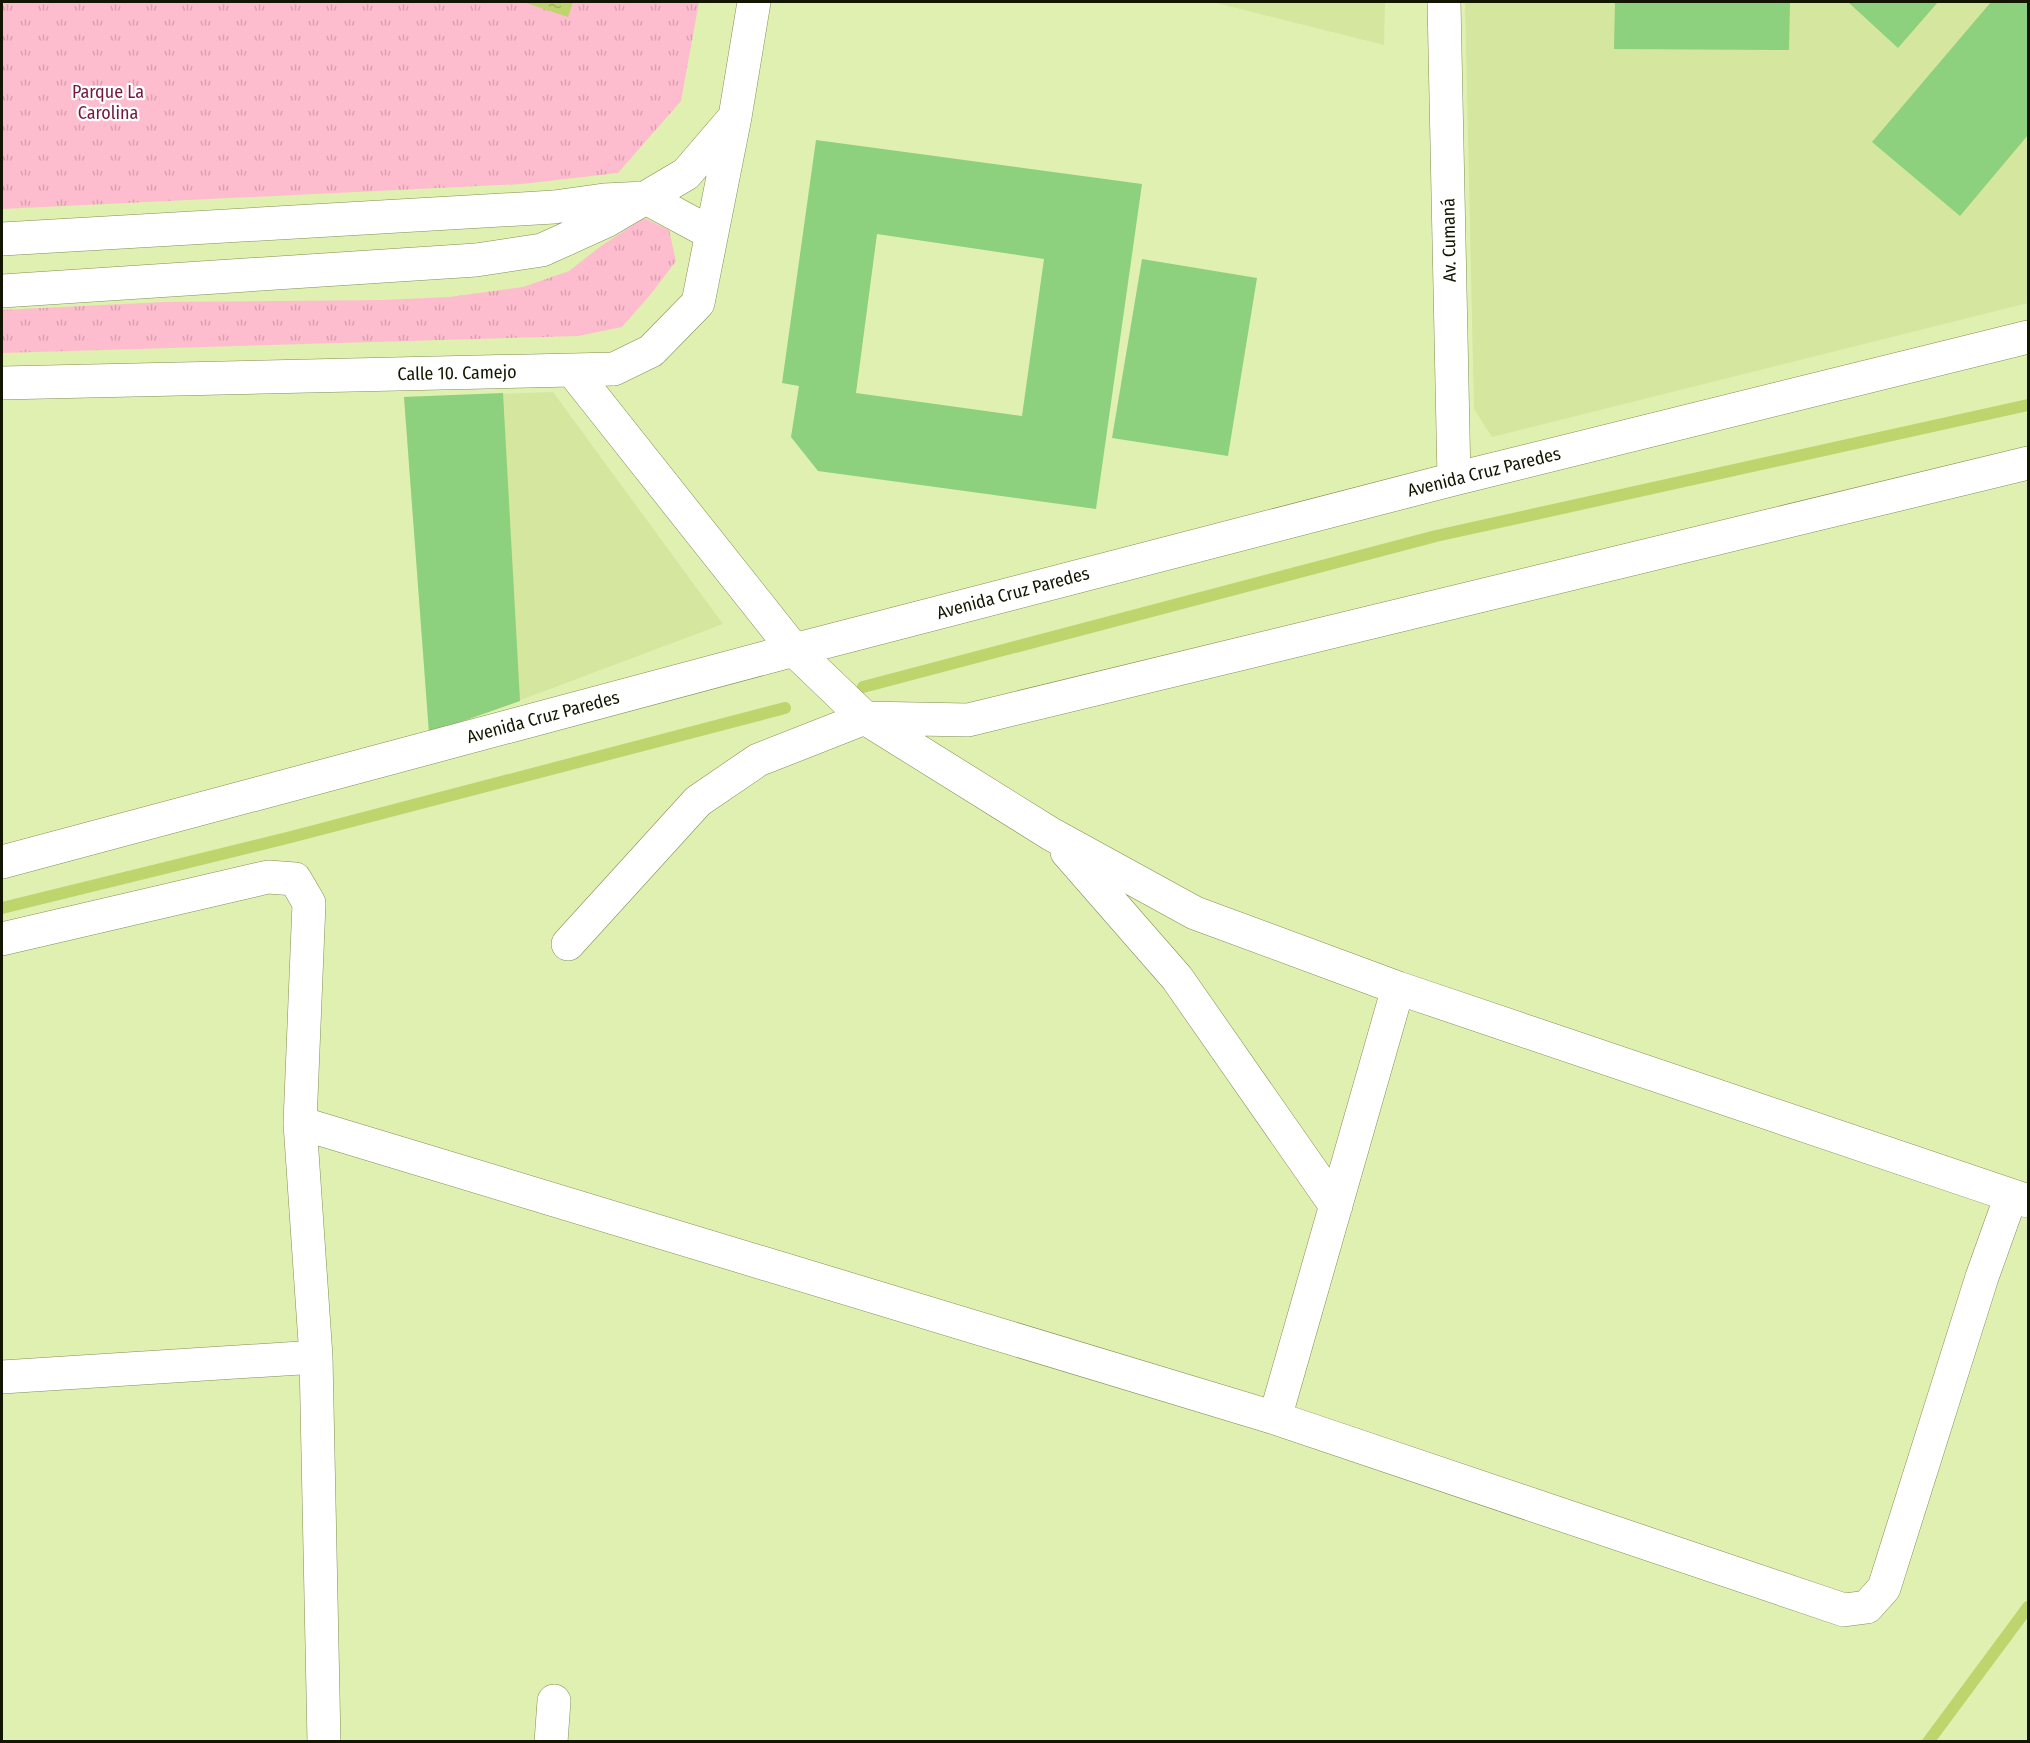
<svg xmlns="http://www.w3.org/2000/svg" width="2030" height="1743" font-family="'Fira Sans Condensed',sans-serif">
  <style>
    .built { fill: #d5e69f }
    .grass { fill: url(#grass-tufts) }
    .water { fill: url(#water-ripples) }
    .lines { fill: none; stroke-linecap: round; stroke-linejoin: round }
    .stream { stroke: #bed46d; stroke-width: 12 }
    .building { fill: #8dd07d; fill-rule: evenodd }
    .minor-casing { stroke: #818f54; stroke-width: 34 }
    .minor { stroke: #fff; stroke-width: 33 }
    .labels { text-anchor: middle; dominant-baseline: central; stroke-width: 4.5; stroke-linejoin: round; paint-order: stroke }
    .park-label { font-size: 18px; fill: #73183f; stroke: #fff }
    .street-label { font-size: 18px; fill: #121601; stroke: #fff }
  </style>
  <defs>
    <pattern id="grass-tufts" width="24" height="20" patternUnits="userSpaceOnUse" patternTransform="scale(1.5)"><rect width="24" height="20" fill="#febccf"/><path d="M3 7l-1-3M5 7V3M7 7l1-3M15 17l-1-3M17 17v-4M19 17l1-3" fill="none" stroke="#d9a1b0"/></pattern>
    <pattern id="water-ripples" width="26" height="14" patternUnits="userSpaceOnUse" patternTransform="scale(1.5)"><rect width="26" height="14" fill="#bed46d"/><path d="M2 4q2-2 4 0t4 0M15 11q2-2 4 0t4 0" fill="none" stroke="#a2b55d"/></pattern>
  </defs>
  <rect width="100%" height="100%" fill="#e0f0b1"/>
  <path class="built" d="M1212 2H1385L1384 45Z
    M1465 2H2028V303L1492 437 1474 409Z
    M553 392 723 624 489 712 429 733 404 397Z"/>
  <path class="grass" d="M2 2H699L681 101 618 173 522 184 2 209Z
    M644 218 669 230 676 261 651 294 622 327 578 336 2 353V310L164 302 383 300 449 297 523 287 569 271 601 246Z"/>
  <path class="water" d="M523 2H573L568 17Z"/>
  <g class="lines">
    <path class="stream" d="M863 687 1436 536 2028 405
      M2 908 291 837 785 708
      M1928 1742 2028 1607"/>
  </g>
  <path class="building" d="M1615 2H1790L1789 50 1614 49Z
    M1848 2H1938L1898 48Z
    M1991 2H2028V135L1960 216 1872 142Z
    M816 140 1142 184 1096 509 818 471 791 437 799 386 782 383ZM877 234 1044 259 1022 416 856 393Z
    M1142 259 1257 278 1228 456 1112 438Z
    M503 393 520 701 429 733 404 397Z"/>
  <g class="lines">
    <g class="minor-casing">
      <path id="minor" d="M1444 2 1454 479
        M2 239 554 207 604 200 646 198 711 233
        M2 291 476 260 542 250 606 221 686 174 734 118
        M572 370 794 650 865 718 1051 834 1195 913 1398 988 2028 1201
        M2 383 614 369 651 351 698 303 735 117 754 2
        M1067 852 1177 978 1336 1206
        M2 862 794 650 1454 479 2028 337
        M2 939 268 877 295 879 309 903 300 1123 316 1357 324 1742
        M568 944 698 801 758 760 865 718 968 720 2028 463
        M300 1123 1275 1418 1844 1610 1867 1607 1884 1588 1982 1277 2011 1196
        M2 1377 316 1357
        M1275 1418 1398 988
        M551 1742 554 1701"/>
    </g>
    <use href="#minor" class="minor"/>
  </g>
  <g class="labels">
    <g class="park-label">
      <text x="108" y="92">Parque La<tspan x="108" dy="21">Carolina</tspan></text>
    </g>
    <g class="street-label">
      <text transform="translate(1449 240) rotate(-91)">Av. Cumaná</text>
      <text transform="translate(457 373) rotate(-1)">Calle 10. Camejo</text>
      <text transform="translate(1484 472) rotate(-14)">Avenida Cruz Paredes</text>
      <text transform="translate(1013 593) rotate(-15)">Avenida Cruz Paredes</text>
      <text transform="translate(543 717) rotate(-15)">Avenida Cruz Paredes</text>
    </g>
  </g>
  <rect width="2030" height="1743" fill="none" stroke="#121601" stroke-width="6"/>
</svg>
